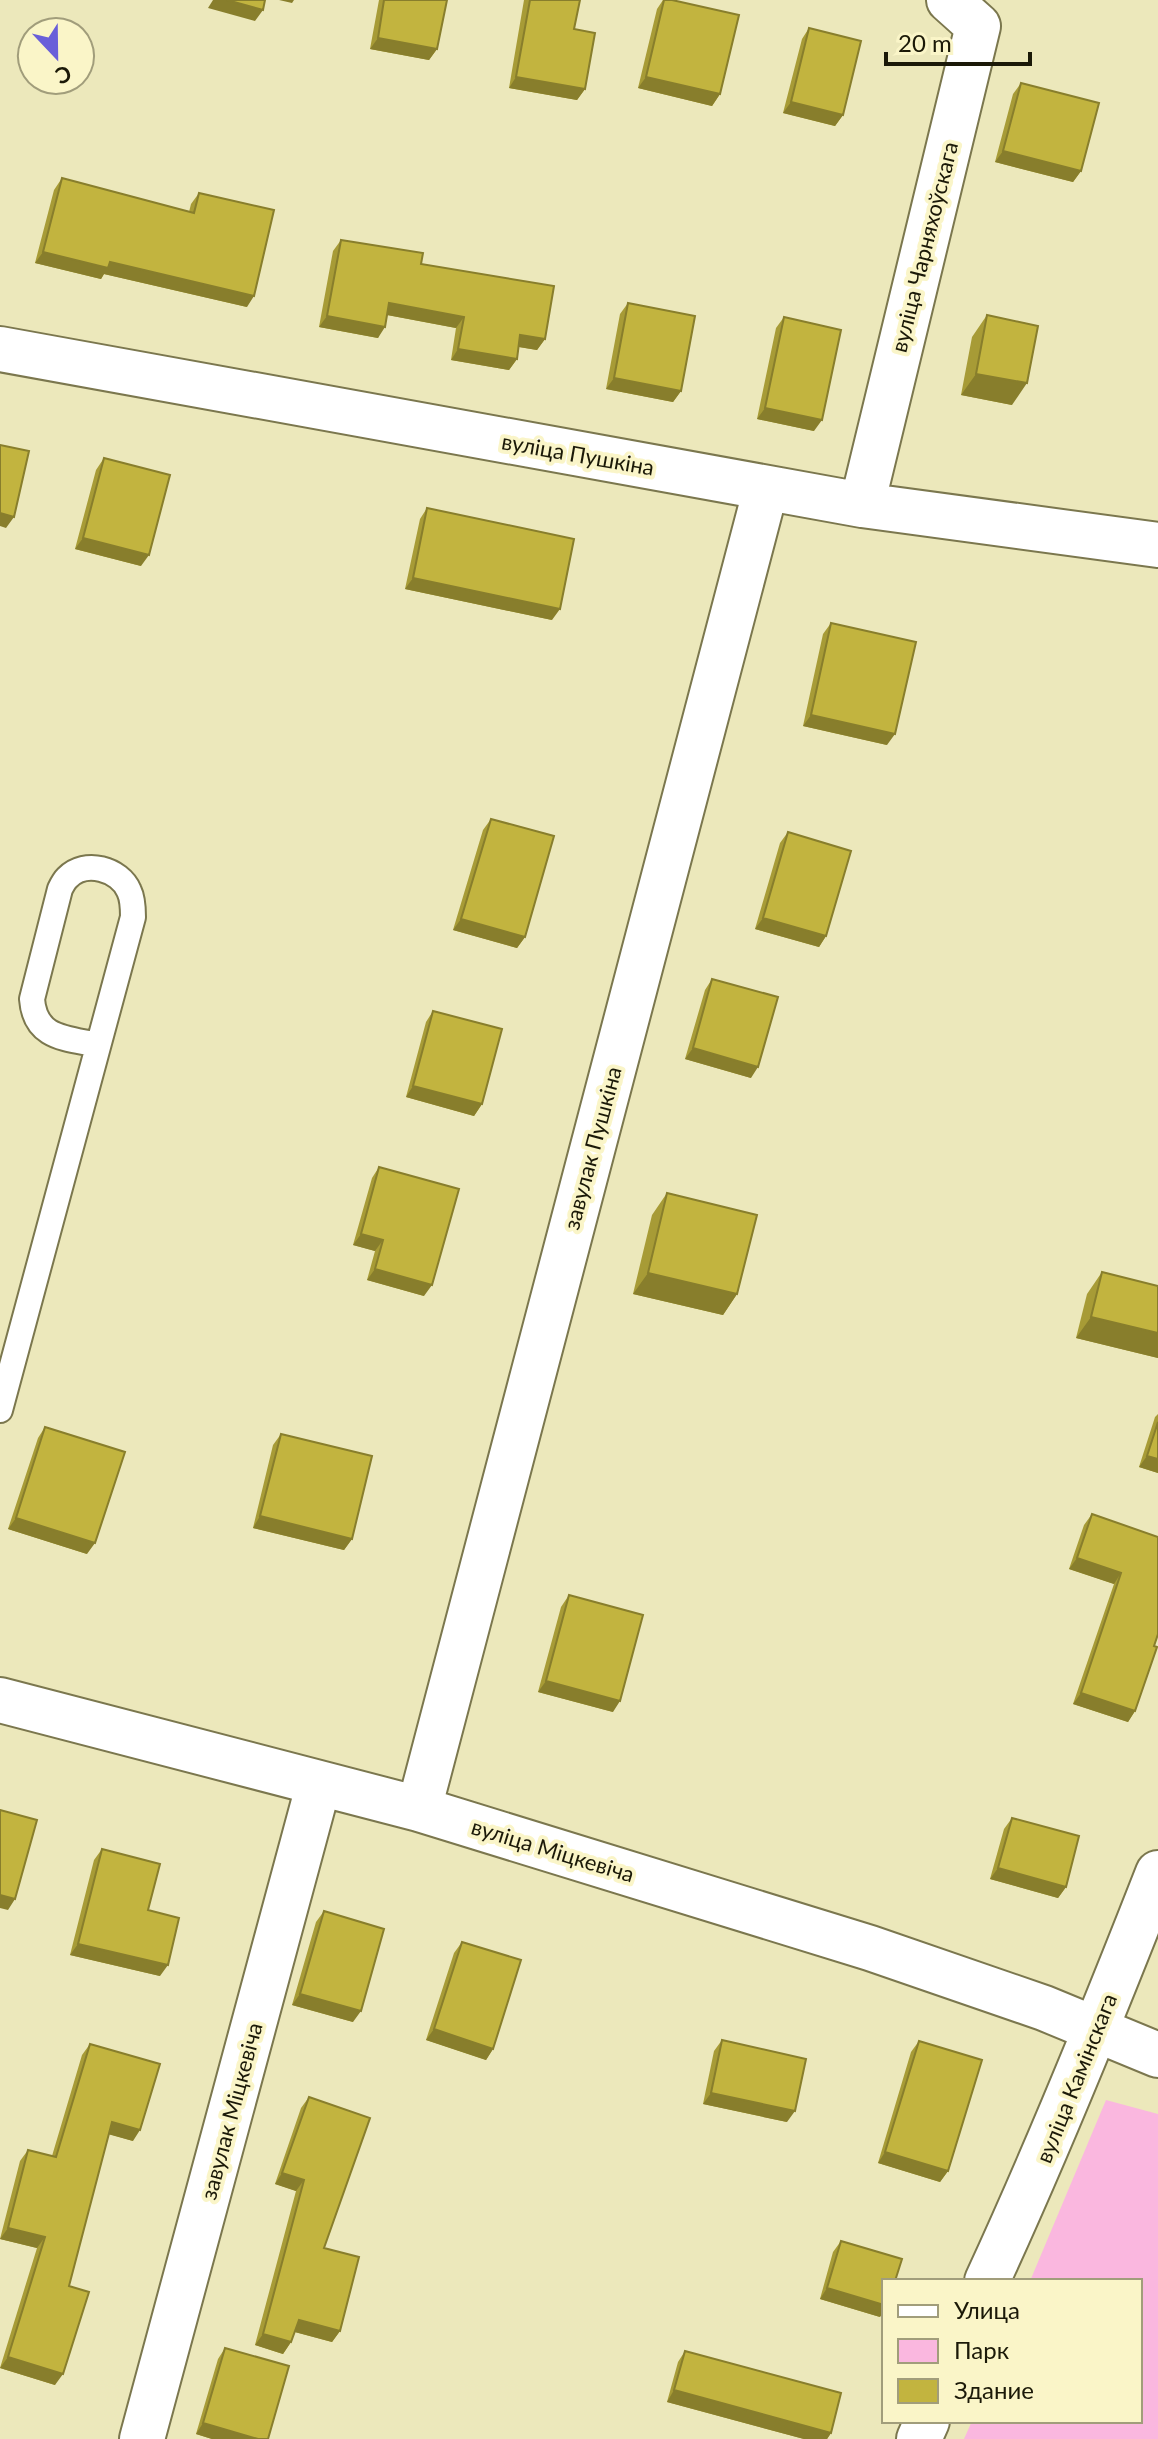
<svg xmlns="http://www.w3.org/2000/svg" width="1158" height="2439" font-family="Lato,sans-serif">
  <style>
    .green { fill: #fab7df }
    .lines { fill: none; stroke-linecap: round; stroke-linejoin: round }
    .service-casing { stroke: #7b774e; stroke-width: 28 }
    .minor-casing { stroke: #7b774e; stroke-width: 48 }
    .primary-casing { stroke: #7b774e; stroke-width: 48 }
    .service { stroke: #fff; stroke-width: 24 }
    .minor { stroke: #fff; stroke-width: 44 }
    .primary { stroke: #fff; stroke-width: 44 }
    .wall { fill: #a79b36 }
    .shaded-wall { fill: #887e2c }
    .building { fill: #c2b43f; stroke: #887e2c; stroke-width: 2 }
    .labels { text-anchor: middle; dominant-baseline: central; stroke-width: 8; stroke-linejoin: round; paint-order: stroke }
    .street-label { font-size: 22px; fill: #1b1908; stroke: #faf5c8 }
  </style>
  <rect width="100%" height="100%" fill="#ece8bb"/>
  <path class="green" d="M1106 2100 1158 2114V2439H964L972 2421H1140V2281H1030Z"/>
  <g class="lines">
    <g class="service-casing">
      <path id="service" d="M0 1410 133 917C133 909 133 899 129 891 120 869 85 859 67 878 64 881 62 885 60 889L32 999C35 1039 66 1038 98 1045"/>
    </g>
    <g class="minor-casing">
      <path id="minor" d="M0 349 862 505 1158 545
        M862 505 978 26 949 0
        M0 1700 419 1809 870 1948 1044 2008 1158 2055
        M419 1809 766 488
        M142 2439 319 1783"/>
    </g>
    <g class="primary-casing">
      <path id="primary" d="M987 2281C1049 2147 1104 2011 1158 1873
        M919 2439 927 2421"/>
    </g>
    <use href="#service" class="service"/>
    <use href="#minor" class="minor"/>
    <use href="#primary" class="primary"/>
  </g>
  <path class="wall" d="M379 0H447L437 49 429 60 370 49Z
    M524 0H580L574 29 585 89 577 100 509 88Z
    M663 0H672L720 94 712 106 638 88 657 9Z
    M809 28 843 115 835 126 783 113 802 39Z
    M1021 83 1081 171 1073 182 995 162 1013 94Z
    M62 178 189 212 191 204 199 193 247 307 104 274 101 279 35 263 54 190Z
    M341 240 421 264 545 339 537 350 519 347 517 359 509 370 451 360 456 328 387 315 378 338 319 327 333 251Z
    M628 303 681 391 673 402 606 389 620 314Z
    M987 315 1012 405 961 395 972 337Z
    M784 317 814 431 757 419 776 328Z
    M104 458 141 566 75 549 96 470Z
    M427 508 552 620 405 589 420 519Z
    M831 623 887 745 803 726 823 634Z
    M491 819 525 937 517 948 453 930 483 830Z
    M788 832 826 936 819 947 755 929 780 843Z
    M712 979 751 1078 685 1059 705 990Z
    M433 1011 482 1104 474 1116 406 1097 426 1022Z
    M379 1167 424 1296 367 1280 375 1251 353 1245 372 1178Z
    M667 1193 737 1294 723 1315 633 1294 652 1215Z
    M1102 1272 1158 1286V1358L1076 1338 1087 1294Z
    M1158 1414V1473L1139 1467 1155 1417Z
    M45 1427 87 1554 8 1529 38 1438Z
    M281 1434 352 1539 344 1550 253 1528 273 1445Z
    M1092 1514 1154 1646 1135 1711 1128 1722 1073 1704 1114 1584 1069 1569 1084 1525Z
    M569 1595 613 1712 538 1692 561 1607Z
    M1012 1818 1066 1887 1058 1898 990 1879 1004 1829Z
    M102 1849 148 1910 160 1976 70 1955 94 1860Z
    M324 1911 353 2022 292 2005 316 1922Z
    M462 1942 493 2049 486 2060 426 2040 454 1953Z
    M722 2040 787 2122 703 2104 714 2051Z
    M919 2041 948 2171 940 2182 878 2163 911 2052Z
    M90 2044 133 2141 109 2134 69 2286 55 2385 0 2368 37 2248 0 2239 20 2161 28 2150 52 2156 82 2055Z
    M309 2097 324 2248 340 2331 332 2342 295 2332 291 2342 283 2354 255 2345 296 2191 275 2184 301 2108Z
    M841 2241 880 2317 820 2299 833 2252Z
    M225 2348 268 2439H212L196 2434 218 2359Z
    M685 2351 831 2433 827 2439H804L667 2402 678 2362Z"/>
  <path class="shaded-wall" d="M213 0H227L263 10 255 21 208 8Z
    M279 0H294L292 3Z
    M378 38 437 49 429 60 370 49Z
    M516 77 585 89 577 100 509 88Z
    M646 77 720 94 712 106 638 88Z
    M791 102 843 115 835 126 783 113Z
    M1003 151 1081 171 1073 182 995 162Z
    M43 252 110 262 254 296 247 307 104 274 101 279 35 263Z
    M389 303 464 317 456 328 382 314Z
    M327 316 385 327 378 338 319 327Z
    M520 335 545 339 537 350 513 346Z
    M458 349 517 359 509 370 451 360Z
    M976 374 1027 383 1012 405 961 395Z
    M614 378 681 391 673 402 606 389Z
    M765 408 822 420 814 431 757 419Z
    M0 513 14 517 6 528 0 526Z
    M83 538 149 555 141 566 75 549Z
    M413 578 560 609 552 620 405 589Z
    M811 715 895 734 887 745 803 726Z
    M763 918 826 936 819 947 755 929Z
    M461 919 525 937 517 948 453 930Z
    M693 1048 758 1067 751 1078 685 1059Z
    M413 1086 482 1104 474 1116 406 1097Z
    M361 1234 383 1240 375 1251 353 1245Z
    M375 1269 432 1285 424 1296 367 1280Z
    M648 1273 737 1294 723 1315 633 1294Z
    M1091 1317 1158 1333V1358L1076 1338Z
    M1147 1456 1158 1459V1473L1139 1467Z
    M260 1516 352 1539 344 1550 253 1528Z
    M16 1518 95 1543 87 1554 8 1529Z
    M1077 1558 1121 1573 1114 1584 1069 1569Z
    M546 1681 620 1701 613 1712 538 1692Z
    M1081 1693 1135 1711 1128 1722 1073 1704Z
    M998 1868 1066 1887 1058 1898 990 1879Z
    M0 1895 15 1899 8 1910 0 1908Z
    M78 1944 168 1965 160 1976 70 1955Z
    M300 1994 361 2011 353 2022 292 2005Z
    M434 2029 493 2049 486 2060 426 2040Z
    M711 2093 795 2111 787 2122 703 2104Z
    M112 2122 140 2130 133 2141 104 2133Z
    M885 2152 948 2171 940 2182 878 2163Z
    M282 2173 304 2180 296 2191 275 2184Z
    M8 2228 45 2237 37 2248 0 2239Z
    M827 2288 884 2305V2312L880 2317 820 2299Z
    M299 2320 340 2331 332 2342 291 2331Z
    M263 2334 291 2342 283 2354 255 2345Z
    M8 2357 63 2374 55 2385 0 2368Z
    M674 2390 831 2433 827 2439H804L667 2402Z
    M203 2423 258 2439H212L196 2434Z"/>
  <path class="building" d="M227 0H265L263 10Z
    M384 0H447L437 49 378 38Z
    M530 0H580L574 29 595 33 585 89 516 77Z
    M664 0H672L739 15 720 94 646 77Z
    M809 28 861 41 843 115 791 102Z
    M1021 83 1099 103 1081 171 1003 151Z
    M62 178 194 213 199 193 274 210 254 296 110 262 108 268 43 252Z
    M341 240 423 253 421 264 554 286 545 339 520 335 517 359 458 349 464 317 389 303 385 327 327 316Z
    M628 303 695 316 681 391 614 378Z
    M987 315 1038 326 1027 383 976 374Z
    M784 317 841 330 822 420 765 408Z
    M0 445 29 451 14 517 0 513Z
    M104 458 170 475 149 555 83 538Z
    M427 508 574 539 560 609 413 578Z
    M831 623 916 642 895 734 811 715Z
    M491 819 554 836 525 937 461 919Z
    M788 832 851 851 826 936 763 918Z
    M712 979 778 997 758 1067 693 1048Z
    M433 1011 502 1029 482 1104 413 1086Z
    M379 1167 459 1189 432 1285 375 1269 383 1240 361 1234Z
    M667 1193 757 1215 737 1294 648 1273Z
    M1102 1272 1158 1286V1333L1091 1317Z
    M1158 1422V1459L1147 1456Z
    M45 1427 125 1452 95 1543 16 1518Z
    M281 1434 372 1456 352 1539 260 1516Z
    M1092 1514 1158 1537V1634L1154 1646 1157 1647 1135 1711 1081 1693 1121 1573 1077 1558Z
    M569 1595 643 1615 620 1701 546 1681Z
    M0 1810 37 1820 15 1899 0 1895Z
    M1012 1818 1079 1836 1066 1887 998 1868Z
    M102 1849 160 1864 148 1910 179 1918 168 1965 78 1944Z
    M324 1911 384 1929 361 2011 300 1994Z
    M462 1942 521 1960 493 2049 434 2029Z
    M722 2040 806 2059 795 2111 711 2093Z
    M919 2041 982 2060 948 2171 885 2152Z
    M90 2044 160 2064 140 2130 112 2122 69 2286 89 2292 63 2374 8 2357 45 2237 8 2228 28 2150 56 2157Z
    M309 2097 370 2118 324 2248 359 2257 340 2331 299 2320 291 2342 263 2334 304 2180 282 2173Z
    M841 2241 902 2259 895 2281H884V2305L827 2288Z
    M225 2348 289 2366 268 2439H258L203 2423Z
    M685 2351 841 2393 831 2433 674 2390Z"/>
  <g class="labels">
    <g class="street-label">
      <text transform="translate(924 247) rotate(-76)">вуліца Чарняхоўскага</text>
      <text transform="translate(578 454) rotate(10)">вуліца Пушкіна</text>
      <text transform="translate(592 1148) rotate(-75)">завулак Пушкіна</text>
      <text transform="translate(553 1850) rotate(17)">вуліца Міцкевіча</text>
      <text transform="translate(1076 2078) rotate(-68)">вуліца Камінскага</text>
      <text transform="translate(231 2111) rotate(-75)">завулак Міцкевіча</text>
    </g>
  </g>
  <rect x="882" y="2279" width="260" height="144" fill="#faf5c8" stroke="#a19d7b" stroke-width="2"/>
  <rect x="898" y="2305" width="40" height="12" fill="#ffffff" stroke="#a19d7b" stroke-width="2"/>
  <text x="954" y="2319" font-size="24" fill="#1b1908">Улица</text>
  <rect x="898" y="2339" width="40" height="24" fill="#fab7df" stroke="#a19d7b" stroke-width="2"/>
  <text x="954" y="2359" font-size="24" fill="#1b1908">Парк</text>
  <rect x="898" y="2379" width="40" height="24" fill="#c2b43f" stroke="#a19d7b" stroke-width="2"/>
  <text x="954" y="2399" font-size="24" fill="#1b1908">Здание</text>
  <g transform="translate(56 56) rotate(158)"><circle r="38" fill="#faf5c8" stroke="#a19d7b" stroke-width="2"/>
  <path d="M0-6L14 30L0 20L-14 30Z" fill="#695fd9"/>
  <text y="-12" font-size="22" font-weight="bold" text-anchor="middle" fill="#1b1908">С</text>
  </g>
  <path d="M886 52v12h144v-12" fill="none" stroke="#1b1908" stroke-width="4"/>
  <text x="898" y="52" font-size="24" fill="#1b1908" stroke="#faf5c8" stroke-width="6" paint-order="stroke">20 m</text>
</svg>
